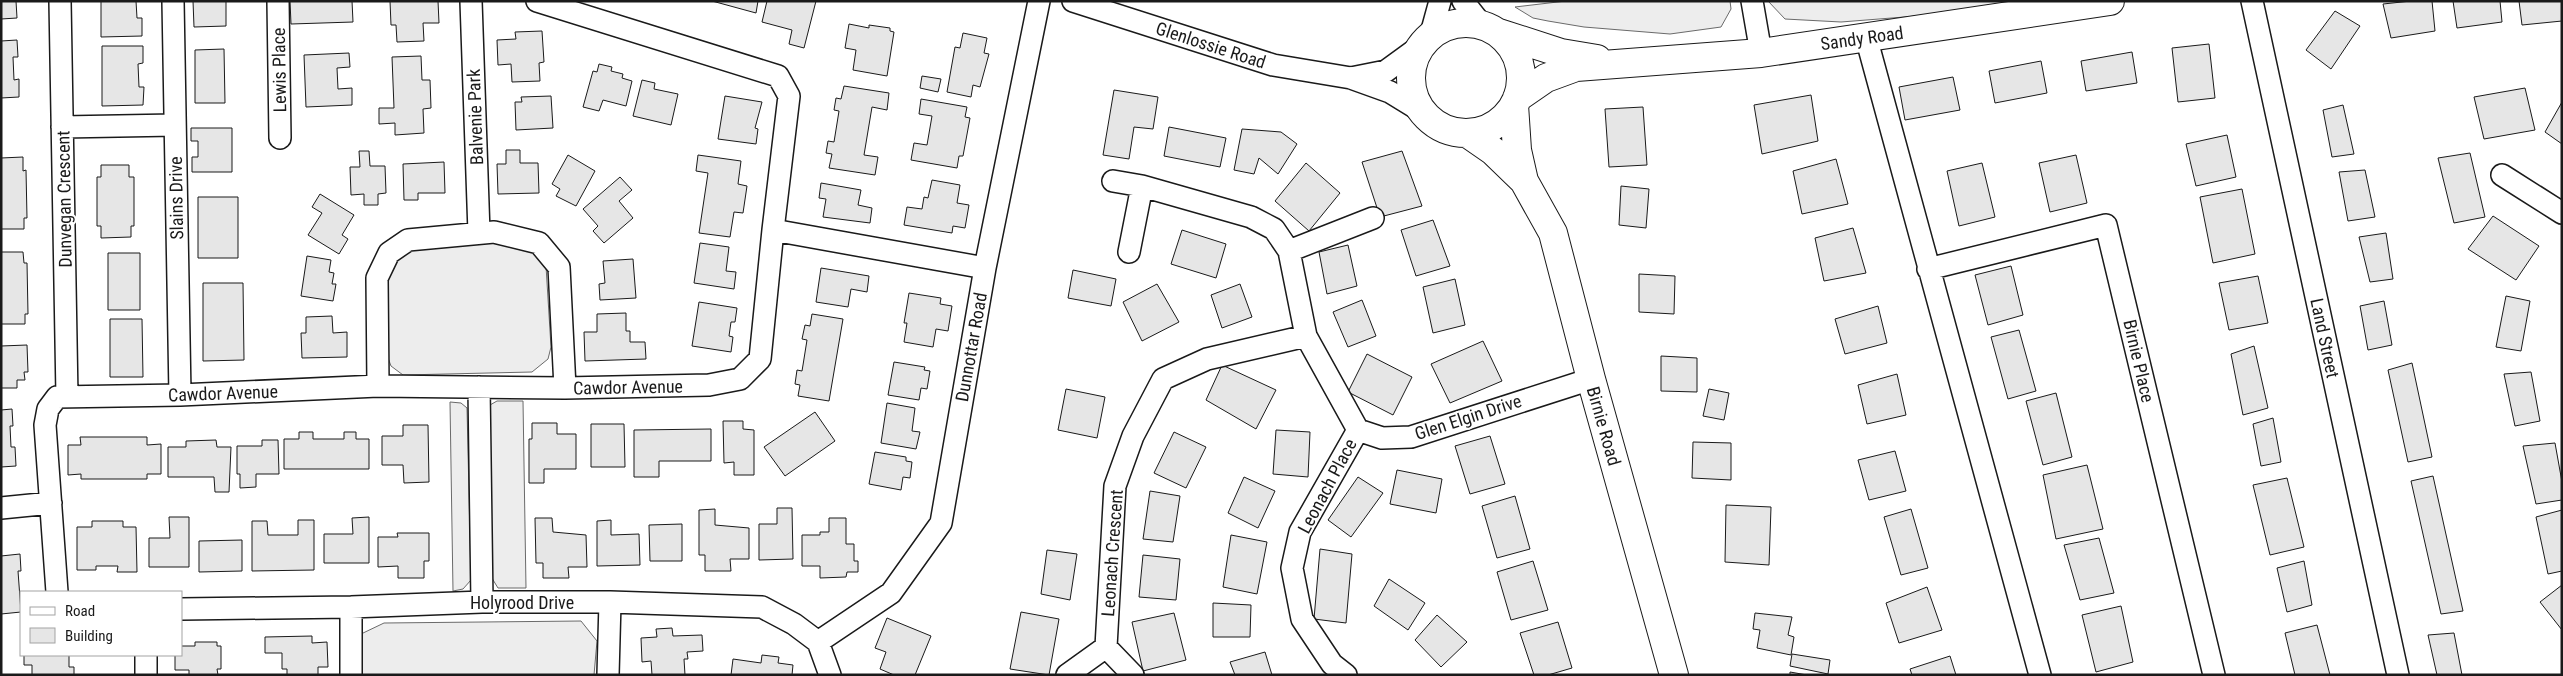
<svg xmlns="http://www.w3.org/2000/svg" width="2563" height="676" font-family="'Roboto Condensed',sans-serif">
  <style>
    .built { fill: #ededed; stroke: #6a6a6a }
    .building { fill: #e6e6e6; stroke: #1a1a1a }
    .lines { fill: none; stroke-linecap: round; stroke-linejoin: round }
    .minor-casing { stroke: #1a1a1a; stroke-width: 24 }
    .tertiary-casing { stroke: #1a1a1a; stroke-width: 30 }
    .minor { stroke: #fff; stroke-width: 21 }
    .tertiary { stroke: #fff; stroke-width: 28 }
    .labels { text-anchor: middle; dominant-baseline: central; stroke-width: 4; stroke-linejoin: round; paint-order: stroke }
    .street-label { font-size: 18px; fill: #1a1a1a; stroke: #fff }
  </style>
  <rect width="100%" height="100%" fill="#fff"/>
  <path class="built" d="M1566 1H1730L1731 9 1721 27 1670 34 1584 27 1548 21 1533 18 1515 7Z
    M1768 1H2024L1955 13 1841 22 1785 19Z
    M482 242H510L533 251 546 266 551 347 548 359 532 372 403 375 391 366 388 358V279L390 267 406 249Z
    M497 401H523L526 588H498L490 575V405Z
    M450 402 461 403 467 408 471 580 463 589 453 591Z
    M581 621 597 641 594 675H361V634L384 623Z"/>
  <path class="building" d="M1 1H16L17 18 1 19Z
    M101 1H136L137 18H142V36L101 37Z
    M193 1H226V26L194 27Z
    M290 1H352L353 22 291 24Z
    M390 1H438L439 23H423L424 41 397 42 396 25H391Z
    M712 1H758L756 13Z
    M767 1H816L804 48 789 44 792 30 762 22Z
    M2411 1H2432L2435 31 2391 38 2383 4Z
    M2453 1H2500L2502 22 2457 28Z
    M2519 1H2562V21L2522 25Z
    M2335 11 2360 26 2331 69 2306 50Z
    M849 24 869 28V25L890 28V31L894 32 887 76 853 70 856 50 845 48Z
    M542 31 544 62 539 63 540 81 512 82 511 64 498 65 497 40 516 39 515 32Z
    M963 33 987 38 984 53 989 54 980 87 973 85 971 97 947 92 955 47 960 48Z
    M17 40 18 57H13L14 80 19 79V97L1 98V41Z
    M2209 44 2215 98 2178 102 2172 48Z
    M102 46H143V63L138 64 139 87H144L143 105 102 106Z
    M224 49 225 103H195V50Z
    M2132 52 2137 83 2086 91 2081 61Z
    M349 53 350 67 337 68 338 89 352 88V105L306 107 304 55Z
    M421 56 422 80H430L431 108 423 109 424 133 395 135V123L379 124V108H394L392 57Z
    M2041 61 2047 93 1995 103 1989 71Z
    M599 64 612 67 611 71 623 74 622 78 632 81 626 106 603 100 599 111 583 107 593 71 597 72Z
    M922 76 941 79 938 92 920 88Z
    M1953 77 1960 110 1905 120 1899 87Z
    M642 80 655 83 654 89 678 94 671 125 633 116Z
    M844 86 889 93 887 110 872 107 864 155 878 157 875 175 829 168 832 154 826 153 828 141 834 142 839 111 834 110 836 98 841 99Z
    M2525 88 2535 130 2484 139 2474 97Z
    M1114 90 1158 97 1153 129 1134 127 1129 159 1103 155Z
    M1811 95 1818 141 1762 154 1754 105Z
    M551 96 553 128 516 130 515 102H522L521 97Z
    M725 96 762 102 755 128 758 129 756 144 718 139Z
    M921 99 967 107 965 117 970 118 963 156H959L957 168 911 160 914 143 927 145 932 116 919 114Z
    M2562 102V144L2545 132Z
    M2343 105 2354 154 2332 157 2323 110Z
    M1643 107 1647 165 1609 167 1605 109Z
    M1169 127 1226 138 1220 167 1164 156Z
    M191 128H232V172H192V157H198V141H191Z
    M1242 129 1281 132 1297 144 1278 174 1259 158 1254 174 1234 170Z
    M2227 135 2236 177 2196 186 2186 144Z
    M506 150H520V163H538L539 193 498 194 497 164H506Z
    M359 151H369L370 166H385L386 193 378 194V205H364V194L351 195 350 167H360Z
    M1402 151 1422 206 1380 217 1362 162Z
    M2470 153 2485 217 2454 223 2438 158Z
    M568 155 595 171 576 206 556 196 560 189 552 184Z
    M698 155 741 161 738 184 747 186 743 213 734 212 730 237 699 233 708 173 696 171Z
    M2076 155 2087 203 2050 212 2039 163Z
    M23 157V171L26 170 27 218H24V229H1V158Z
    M1836 159 1848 204 1802 214 1793 171Z
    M444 162 445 193H418V200H404L403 164Z
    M1306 163 1340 193 1309 231 1275 201Z
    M1982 163 1995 217 1959 226 1947 171Z
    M101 165H129V177H134V226H131V237L101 238V226H97V177H101Z
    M2365 170 2375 217 2348 221 2339 172Z
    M620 177 632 190 619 201 633 218 604 243 593 231 598 226 583 209Z
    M932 180 960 185 957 203 969 205 965 228 953 226 952 233 904 225 907 207 922 209 924 197 928 198Z
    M821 183 861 190 858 205 872 208 870 223 823 217 826 199 819 198Z
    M1621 186 1649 189 1646 228 1619 225Z
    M2242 189 2255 254 2213 263 2200 197Z
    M320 194 354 215 342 235 348 239 339 254 308 235 322 213 312 207Z
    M198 197H238V258H198Z
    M2493 216 2539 246 2516 280 2468 249Z
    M1433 220 1450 266 1416 276 1401 230Z
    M1853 228 1866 273 1824 281 1815 238Z
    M1182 230 1226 244 1216 278 1171 264Z
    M2386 233 2393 279 2370 282 2359 237Z
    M700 243 729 247 726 271 736 272 734 289 694 283Z
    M1348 245 1357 286 1327 294 1319 252Z
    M1 252H23L24 263H27L28 314H25V324H1Z
    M108 253H140V310H108Z
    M307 256 331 260 329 272 334 273 332 284H336L333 301 301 296Z
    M633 259 636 298 600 300 599 284 605 283 603 261Z
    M2011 266 2023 315 1988 325 1975 275Z
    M821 268 869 276 867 292 851 289 848 307 816 302Z
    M1073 270 1116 279 1111 306 1068 298Z
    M1639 274 1675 276 1674 314 1639 312Z
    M2258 276 2268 323 2229 330 2219 283Z
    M1455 279 1465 325 1433 333 1423 287Z
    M203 283H243L244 360 203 361Z
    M1157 284 1179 322 1142 341 1123 302Z
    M1240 284 1252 317 1222 328 1211 295Z
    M909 293 941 298 940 304 952 306 948 331 936 329 933 347 904 342 907 323H904Z
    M2506 296 2530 301 2521 351 2496 347Z
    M1362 300 1376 336 1348 347 1333 312Z
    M2384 301 2392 345 2368 350 2360 306Z
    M699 302 737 308 735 322H731L729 336 733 337 731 352 692 346Z
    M1878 306 1887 343 1845 354 1835 319Z
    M626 313V331H630V342H645L646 359 585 361 584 332H597V314Z
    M812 314 843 319 829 401 798 396 800 385 795 384 797 370 802 371 803 365 807 340 802 339 805 325 810 326Z
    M332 316 333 333 347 332V357L302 358 301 333H306V317Z
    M110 319H142L143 377H110Z
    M2019 330 2036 391 2008 399 1991 337Z
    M1483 341 1502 381 1450 403 1431 364Z
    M27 345 28 372H24L25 380H17V388H1V346Z
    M2254 346 2268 408 2243 415 2231 354Z
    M1367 354 1412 377 1393 415 1348 392Z
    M1661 356 1697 358V392L1661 391Z
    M894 362 925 367 924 370 930 371 927 389 921 388 919 400 888 395Z
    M2412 363 2432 457 2408 462 2388 370Z
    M1222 365 1276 390 1256 429 1206 400Z
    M2531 372 2540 421 2515 426 2504 374Z
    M1897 374 1906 415 1867 424 1858 385Z
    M1066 389 1105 397 1097 438 1058 430Z
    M1709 389 1729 393 1724 420 1703 416Z
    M2056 393 2072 457 2043 465 2026 401Z
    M887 403 915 408 912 431 920 432 916 449 881 443Z
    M12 409 13 426H10L11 447H15L16 466 1 467V410Z
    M815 412 835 441 785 476 764 447Z
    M2273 418 2281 462 2261 466 2253 424Z
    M723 421H743V429L754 430V475H734V462L724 463Z
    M532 423H557V434H576V469H544V483H529V439H532Z
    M591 424H624L625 467H591Z
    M403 425H428L429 482 404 483 403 465H382V436H403Z
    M711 429V461H659V477H634V430Z
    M1276 430 1310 432 1308 477 1273 474Z
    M299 432H313V439H344V432H356V439H369V469H284V439H299Z
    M1174 432 1206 447 1186 488 1154 473Z
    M1490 436 1505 484 1470 494 1455 446Z
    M80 437H147V445L161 444V474H147V479H81V474L68 475V445H81Z
    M216 440 217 447H231L229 492H215L214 477H168V447H186V441Z
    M262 440H278L279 474H256V487L240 488V474H237V446H262Z
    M1693 442 1731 443V480L1692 478Z
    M2555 443 2562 482V500L2536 504 2523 446Z
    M1895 451 1906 491 1869 500 1858 460Z
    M875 452 906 457V461L912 462 910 478 903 477 901 490 869 484Z
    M2087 465 2103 529 2056 539 2043 475Z
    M1397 470 1442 479 1436 513 1390 504Z
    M2433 476 2463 611 2441 614 2411 481Z
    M1244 477 1275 491 1258 528 1228 513Z
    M1358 477 1383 493 1351 537 1328 520Z
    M2287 478 2304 547 2270 555 2253 485Z
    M1150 491 1180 496 1173 542 1143 539Z
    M1515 496 1530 549 1497 558 1482 506Z
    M1726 505 1771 507 1769 565 1725 562Z
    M777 508H792L793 559 759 560V524H777Z
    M715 509V525L749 528V559H730L731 571H705V555H699V510Z
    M1911 509 1928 568 1901 575 1884 517Z
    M2562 510V571L2548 574 2536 517Z
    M169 517H189V567H149V538H170Z
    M369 517V563H324V534H353L352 518Z
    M535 518H552L553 532 586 535 587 567H568L569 578H543V563H536Z
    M829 518H846V544H854V561H858V572H847L846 577 820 578V566H802V535H820V532H829Z
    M298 520H314V570L252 571V521H267L268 535H298Z
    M611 520V535L639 534 640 565 597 566V521Z
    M92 521H123V527H136L137 572H117L118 566H96V570H77V527H92Z
    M682 524V561H650L649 525Z
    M397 533H429V561H424V578H398V566L378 567V537H398Z
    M1231 535 1267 542 1257 594 1223 587Z
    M2099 538 2114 593 2080 600 2064 545Z
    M242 540V571L199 572V541Z
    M1320 549 1352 554 1346 623 1314 619Z
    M1047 550 1077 554 1070 600 1041 594Z
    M20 554 21 571H18L21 612 1 614V556Z
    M1143 555 1180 559 1176 600 1139 597Z
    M1533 561 1548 610 1511 620 1497 572Z
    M2304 561 2312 605 2287 612 2277 568Z
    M1389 579 1425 603 1408 630 1374 606Z
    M2562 585V630L2540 602Z
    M1927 587 1942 630 1899 643 1886 603Z
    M1213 603 1251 605 1250 637H1213Z
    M2121 606 2133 662 2096 672 2082 615Z
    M1021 612 1059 619 1049 675 1010 669Z
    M1174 613 1186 660 1143 671 1132 622Z
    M1755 613 1792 617 1788 635 1794 637 1791 655 1757 648 1760 630 1753 629Z
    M1437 615 1467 642 1441 667 1415 640Z
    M887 618 931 636 915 675H894L880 669 886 652 875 648Z
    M1558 622 1572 668 1548 675H1534L1520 633Z
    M2317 625 2330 675H2295L2285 633Z
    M672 628 673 636 702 635 703 651 687 652 688 659H684L685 675H652L651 661 642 662 641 638 657 637 656 629Z
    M2454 633 2462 675H2437L2428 635Z
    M312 636V643L327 642 328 667H318V675H287V669H282V653H265V637Z
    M195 642H217V646H221V669H217L218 675H189V670H175V655H181V646H195Z
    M1265 652 1272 675H1235L1230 662Z
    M1792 654 1830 660 1828 674 1790 666Z
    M24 655H69V667H74V675H32V665H24Z
    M762 655 779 657 778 663 793 665 792 675H731L733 659 761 663Z
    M1950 656 1956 675H1912L1910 669Z
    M1790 672 1807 675H1790Z"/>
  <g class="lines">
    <g class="minor-casing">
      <path id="minor" d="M60 1 67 397
        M173 1 180 395
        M278 1 280 138
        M471 1 479 233
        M1073 1 1273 65 1351 78 1390 92 1421 111
        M1463 1 1481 24
        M1752 1 1761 53
        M2252 1 2398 675
        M1431 34 1440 1
        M1866 37 2040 675
        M1351 78 1386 71 1419 47
        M62 127 175 125
        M2502 175 2562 213
        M1113 181 1142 186 1251 217 1274 229 1289 251 1306 336 1358 430 1382 438 1411 437 1591 379
        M773 230 985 268
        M1289 251 1373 218
        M1129 252 1142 186
        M1928 269 2106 225 2214 675
        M378 386 377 278 389 253 408 240 494 232 539 243 559 267 565 388
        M479 387 482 602
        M1 508 51 503
        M57 592 45 425 48 409 57 397 180 395 378 386 565 388 709 385 740 379 760 359 773 230 789 96 778 76 537 1
        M181 609 351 607 482 602H610L762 607 794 624 818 642 830 675
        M818 642 891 593 941 523 985 268 1039 1
        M146 675V655
        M351 675V607
        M608 675 610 602
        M1067 675 1106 647
        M1133 675 1106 647 1115 486 1133 436 1163 379 1207 359 1306 336
        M1346 675 1332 664 1302 619 1292 568 1300 532 1358 430"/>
    </g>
    <g class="tertiary-casing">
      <path id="tertiary" d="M1411 78a55 55 0 1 1 110 0a55 55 0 1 1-110 0Z
        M1499 33 1561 53 1597 59
        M1517 98 1546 78 1576 67 1761 53 2110 1
        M1514 105 1517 150 1524 181
        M1467 133 1493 151 1524 181 1553 233 1591 379 1674 675"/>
    </g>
    <use href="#minor" class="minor"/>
    <use href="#tertiary" class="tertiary"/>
  </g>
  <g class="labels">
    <g class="street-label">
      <text transform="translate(1862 38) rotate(-8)">Sandy Road</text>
      <text transform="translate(1211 45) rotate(18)">Glenlossie Road</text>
      <text transform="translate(279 70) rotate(-91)">Lewis Place</text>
      <text transform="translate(475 117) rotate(-92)">Balvenie Park</text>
      <text transform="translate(176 198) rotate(-91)">Slains Drive</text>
      <text transform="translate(64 199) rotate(-91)">Dunvegan Crescent</text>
      <text transform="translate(2325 338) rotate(78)">Land Street</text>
      <text transform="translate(971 347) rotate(-80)">Dunnottar Road</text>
      <text transform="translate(2139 361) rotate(77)">Birnie Place</text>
      <text transform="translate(628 387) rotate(-1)">Cawdor Avenue</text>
      <text transform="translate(223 393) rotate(-2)">Cawdor Avenue</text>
      <text transform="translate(1468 417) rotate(-18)">Glen Elgin Drive</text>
      <text transform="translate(1604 426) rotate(74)">Birnie Road</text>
      <text transform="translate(1327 486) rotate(-62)">Leonach Place</text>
      <text transform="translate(1112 553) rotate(-86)">Leonach Crescent</text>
      <text x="522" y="602">Holyrood Drive</text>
    </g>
  </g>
  <rect width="2563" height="676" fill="none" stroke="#1a1a1a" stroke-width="5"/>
  <rect x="20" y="591" width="162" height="65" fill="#ffffff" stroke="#a3a3a3"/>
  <rect x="30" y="607" width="25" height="8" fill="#ffffff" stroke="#a3a3a3"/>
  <text x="65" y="616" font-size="15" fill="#1a1a1a">Road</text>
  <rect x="30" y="628" width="25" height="15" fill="#e6e6e6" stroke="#a3a3a3"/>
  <text x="65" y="641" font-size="15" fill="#1a1a1a">Building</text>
</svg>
